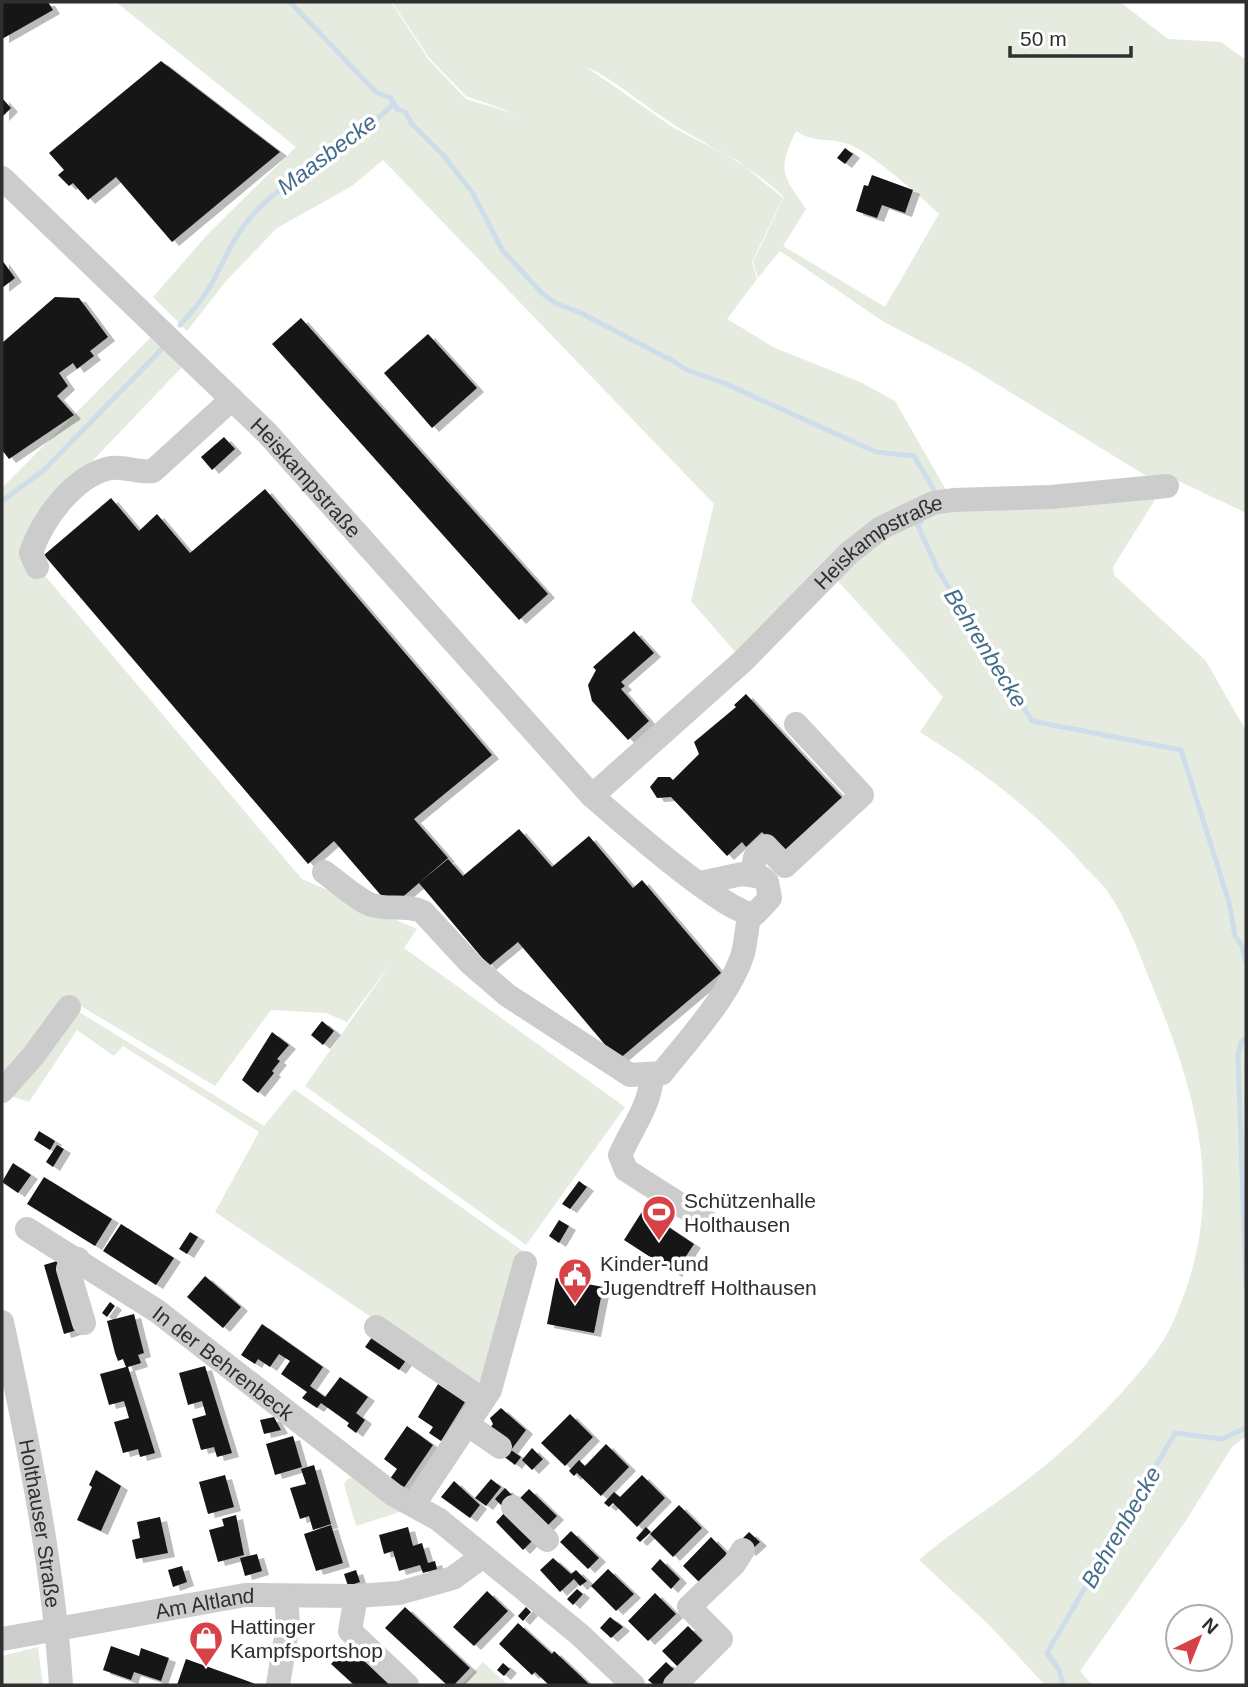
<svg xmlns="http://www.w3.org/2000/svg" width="1248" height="1687" font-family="Helvetica,sans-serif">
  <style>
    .green { fill: #e5ebdf; fill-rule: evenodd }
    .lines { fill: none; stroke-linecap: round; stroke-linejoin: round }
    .stream { stroke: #cddde9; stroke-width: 5 }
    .building { fill: #161616; filter: url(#shadow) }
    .minor { stroke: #ccc; stroke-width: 24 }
    .labels { text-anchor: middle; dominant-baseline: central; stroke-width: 7; stroke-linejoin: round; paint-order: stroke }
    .street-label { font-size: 21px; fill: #2f2f2f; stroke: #fff }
    .poi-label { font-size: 21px; fill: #2f2f2f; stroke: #fff; text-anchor: start }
    .water-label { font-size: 23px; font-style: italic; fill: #446d8b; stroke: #fff }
  </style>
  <defs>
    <filter id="shadow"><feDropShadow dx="7" dy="4" stdDeviation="0" flood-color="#0004"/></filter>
  </defs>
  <rect width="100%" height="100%" fill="#fff"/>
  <path class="green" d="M116 2H391L429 60 466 99 519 115 466 96 430 59 392 2H1120L1168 39 1221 42 1246 60V513L1168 476 1148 477 966 365 884 322 780 251 758 278 753 262 784 197C751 166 714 149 676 126 645 107 617 81 585 66L674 128 738 161 783 198 752 262 757 279 727 319 775 348 860 382 895 401 949 495 1156 498 1113 567 1114 575 1206 661 1246 731V1436L1232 1447 1185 1522 1080 1671 1092 1685H1045L988 1624 919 1560C946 1536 975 1518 1004 1497 1058 1459 1121 1400 1159 1347 1171 1330 1179 1309 1186 1289 1223 1183 1194 1088 1153 988 1140 956 1128 921 1108 892 1099 880 1086 869 1076 857 1026 804 982 771 920 732L943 697 827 569 737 654 691 601 714 504 383 160 352 186 277 228 226 281 187 331 153 297 207 235 296 147ZM796 131C816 144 827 137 848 144 869 151 922 197 939 214L885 307 783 246 806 209C782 174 777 171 796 131Z
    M152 336 184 365 37 519 29 557 302 879 417 929 404 948 625 1107 526 1245 305 1086 393 961 347 1022 326 1013 271 1010 215 1086 69 999 2 1083V488Z
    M76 1010 264 1126 294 1089 523 1251 488 1388 435 1360 215 1212 259 1132 123 1046 114 1056 77 1030 29 1102 4 1094Z
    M349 1478H356L403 1511 356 1526 344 1484Z
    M38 1647 43 1685H2V1656Z
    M483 1662 508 1685H461Z"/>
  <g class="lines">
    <path class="stream" d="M290 2 376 92 391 98 397 109 405 112 412 124 443 155 472 192 503 251 542 293 555 303 581 313 667 358
      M180 325C193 310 207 295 215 277 231 246 241 222 270 198 310 164 357 142 394 103
      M670 359 687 370 724 383 876 452 914 456 936 493
      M2 501 43 471 163 348
      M921 522 917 524 938 570 1032 721 1181 750 1229 902 1235 936 1242 946 1246 963
      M1246 1038 1241 1042 1238 1055 1246 1287
      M1063 1685 1059 1670 1047 1653 1175 1433 1222 1439 1246 1428"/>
  </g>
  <path class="building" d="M2 2H48L53 10 2 39Z
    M161 61 280 152 172 242 116 177 88 200 73 183 69 186 58 175 64 170 49 153Z
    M2 98 11 108 2 117Z
    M845 148 853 154 845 164 837 158Z
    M872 175 913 190 905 213 882 205 877 218 856 211 864 185 868 186Z
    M2 260 15 278 2 288Z
    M55 297 79 298 108 337 90 351 94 356 77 369 73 363 59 373 68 386 57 396 74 415 9 459 2 450V343Z
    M301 318 548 594 519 620 272 344Z
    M428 334 477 388 432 428 384 373Z
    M224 437 235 449 212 470 201 457Z
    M265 489 492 755 414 819 448 858 391 907 334 841 308 864 44 555 111 498 139 531 157 514 190 553Z
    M634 631 654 653 621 682 625 686 621 689 649 721 628 740 592 701 588 685 596 670 593 667Z
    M746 694 848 804 788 860 762 832 746 847 742 842 727 856 671 797 657 798 650 787 658 777H670L673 780 699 754 694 742 736 707 734 705Z
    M519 829 552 867 589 836 633 888 642 880 721 973 618 1060 518 942 489 966 419 883 448 859 463 876Z
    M322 1021 334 1031 323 1045 311 1035Z
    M272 1032 289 1045 277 1059 280 1061 272 1071 274 1073 258 1093 242 1080Z
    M39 1131 55 1141 50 1150 34 1140Z
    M57 1145 64 1149 53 1167 46 1162Z
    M13 1163 31 1175 18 1193 2 1182Z
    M44 1177 112 1219 95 1246 27 1204Z
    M579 1181 587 1187 570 1209 562 1204Z
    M643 1210 694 1244 675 1273 624 1240Z
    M559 1220 569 1226 559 1243 549 1236Z
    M121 1224 174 1258 156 1285 103 1251Z
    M190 1232 198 1237 187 1254 179 1249Z
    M57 1261 77 1330 64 1334 44 1265Z
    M205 1276 241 1307 223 1328 187 1297Z
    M556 1278 603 1287 594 1333 547 1324Z
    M110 1302 115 1306 107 1317 102 1313Z
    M134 1314 144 1353 138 1355 141 1363 128 1367 155 1453 140 1457 138 1449 123 1453 114 1422 129 1418 124 1401 109 1405 100 1374 126 1367 123 1359 118 1361 115 1353 107 1321Z
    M262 1324 323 1367 310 1386 325 1397 340 1377 368 1397 356 1413 365 1420 356 1433 347 1426 349 1423 321 1403 317 1408 302 1398 307 1392 281 1374 290 1361 279 1354 270 1367 258 1359 255 1364 241 1355Z
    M373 1336 407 1359 399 1370 365 1347Z
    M205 1366 232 1453 217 1457 214 1447 201 1450 192 1419 206 1415 202 1401 188 1405 179 1373Z
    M438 1384 465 1402 441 1441 429 1433 433 1427 418 1417Z
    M501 1408 526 1430 511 1450 521 1457 515 1465 498 1452 487 1432 493 1424 490 1418Z
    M570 1414 593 1437 565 1466 541 1443Z
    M274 1417 281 1430 264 1434 260 1420Z
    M407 1426 433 1445 403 1489 389 1480 397 1469 384 1459Z
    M293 1436 302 1467 275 1475 266 1444Z
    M606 1444 629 1467 601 1496 577 1473 574 1476 569 1471 579 1460 585 1466Z
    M532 1448 543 1459 532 1470 522 1460Z
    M314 1465 331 1524 313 1530 309 1516 300 1519 290 1488 306 1484 301 1469Z
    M96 1470 121 1486 101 1531 77 1520 92 1487 89 1485Z
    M225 1475 234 1507 208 1514 199 1482Z
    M642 1475 665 1498 637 1527 613 1503 609 1507 604 1503 614 1492 620 1497Z
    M491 1479 501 1487 486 1506 475 1498Z
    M454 1481 480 1505 470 1518 441 1497Z
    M505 1488 516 1499 505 1509 495 1499Z
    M529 1489 557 1516 546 1527 518 1500Z
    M679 1505 702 1528 673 1557 650 1534Z
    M506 1511 534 1539 523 1550 496 1522Z
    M236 1515 244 1555 218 1562 209 1530 224 1526 222 1519Z
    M160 1517 168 1553 136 1559 132 1540 140 1538 137 1522Z
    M331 1525 343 1563 316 1571 304 1534Z
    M408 1527 413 1546 422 1543 428 1563 435 1561 437 1569 423 1573 420 1565 399 1571 393 1551 384 1554 379 1535Z
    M646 1527 651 1532 640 1542 636 1538Z
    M571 1531 599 1558 588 1569 560 1542Z
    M749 1532 760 1542 749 1552 739 1542Z
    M711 1537 733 1560 705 1588 683 1566Z
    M257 1554 262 1571 245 1576 240 1558Z
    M553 1558 571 1574 576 1570 587 1581 580 1586 574 1579 560 1592 540 1570Z
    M660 1559 680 1579 671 1589 651 1569Z
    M182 1566 187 1582 173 1587 168 1570Z
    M608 1569 634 1594 616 1611 591 1586Z
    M356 1570 360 1582 348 1586 344 1574Z
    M577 1589 583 1594 573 1605 567 1599Z
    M487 1591 508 1611 474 1646 453 1627Z
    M655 1593 676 1614 648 1641 628 1621Z
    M405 1607 470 1668 454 1685H447L385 1628Z
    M526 1607 531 1612 523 1621 518 1616Z
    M610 1617 623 1627 611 1638 600 1628Z
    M518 1623 552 1654 554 1651 590 1685H549L535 1672 532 1675 499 1644Z
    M688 1626 703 1641 678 1667 662 1651Z
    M351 1643 399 1685H354L331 1664Z
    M111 1646 139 1656 141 1648 169 1658 161 1681 134 1672 131 1680 103 1670Z
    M186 1659 242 1679 258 1685H177Z
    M666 1662 678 1673 666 1685H654L648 1680Z
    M503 1663 510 1669 504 1676 497 1670Z"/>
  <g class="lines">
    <g class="minor">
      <path id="s1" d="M2 178 267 433 592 796C616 817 730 918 755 914L770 898 767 882 761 877 742 874 700 883"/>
      <path d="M37 567 31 553C42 520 74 475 111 468 125 466 138 473 153 471L232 399"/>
      <path id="s2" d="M592 796 743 661 849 553 881 528 933 503 953 500 1051 497 1167 486"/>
      <path d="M324 872C338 882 354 897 369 904 386 911 408 904 423 912L471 964 507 995 630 1075 662 1073C688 1040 731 994 743 953 746 941 747 928 749 915"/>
      <path d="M752 875 755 857 766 846 785 866 862 795 796 724"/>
      <path d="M652 1076C650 1106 632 1128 620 1155L626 1170 706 1221"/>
      <path d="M2 1091 33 1056 69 1007"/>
      <path id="s3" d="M27 1229 157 1311 394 1495 438 1519 579 1634 633 1685"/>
      <path d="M78 1259 68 1269 84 1323"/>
      <path id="s4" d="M2 1322C28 1442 53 1563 61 1685"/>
      <path d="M376 1327 483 1400"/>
      <path d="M467 1424 500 1447"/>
      <path d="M414 1504 490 1390 525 1263"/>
      <path d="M513 1507 547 1540"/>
      <path d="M356 1596 350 1631 407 1685"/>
      <path id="s5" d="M2 1639 245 1595 356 1596 399 1593 453 1578 483 1556"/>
      <path d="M278 1685 288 1624 286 1596"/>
      <path d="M675 1685 721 1639 689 1607 734 1564 743 1550"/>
    </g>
  </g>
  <defs>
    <g id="stadium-pin" transform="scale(1.75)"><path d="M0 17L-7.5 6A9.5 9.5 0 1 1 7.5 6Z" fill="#d64247" stroke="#fff"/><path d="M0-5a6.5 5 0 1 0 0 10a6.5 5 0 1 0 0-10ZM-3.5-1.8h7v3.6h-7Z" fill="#fff"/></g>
    <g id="civic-pin" transform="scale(1.75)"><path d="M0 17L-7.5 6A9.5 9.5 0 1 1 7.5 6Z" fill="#d64247" stroke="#fff"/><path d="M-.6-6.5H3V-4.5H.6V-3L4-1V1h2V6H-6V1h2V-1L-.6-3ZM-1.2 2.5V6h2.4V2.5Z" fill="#fff"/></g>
    <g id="shop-pin" transform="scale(1.75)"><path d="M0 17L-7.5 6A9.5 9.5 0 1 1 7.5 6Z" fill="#d64247" stroke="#fff"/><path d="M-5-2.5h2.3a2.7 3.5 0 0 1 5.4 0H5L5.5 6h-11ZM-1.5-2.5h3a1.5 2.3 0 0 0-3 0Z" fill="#fff"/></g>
  </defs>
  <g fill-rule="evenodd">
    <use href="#stadium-pin" x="659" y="1212"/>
    <use href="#civic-pin" x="575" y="1275"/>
    <use href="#shop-pin" x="206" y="1638"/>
  </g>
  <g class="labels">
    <g class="street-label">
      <text stroke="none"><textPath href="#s1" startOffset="427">Heiskampstraße</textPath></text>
      <text stroke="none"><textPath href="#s2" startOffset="385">Heiskampstraße</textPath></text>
      <text stroke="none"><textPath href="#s3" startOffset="238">In der Behrenbeck</textPath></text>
      <text stroke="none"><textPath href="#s4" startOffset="205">Holthauser Straße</textPath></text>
      <text stroke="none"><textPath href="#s5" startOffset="206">Am Altland</textPath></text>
    </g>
    <g class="poi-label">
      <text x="684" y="1200">Schützenhalle<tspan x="684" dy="24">Holthausen</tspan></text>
      <text x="600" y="1263">Kinder- und<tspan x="600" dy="24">Jugendtreff Holthausen</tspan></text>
      <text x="230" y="1626">Hattinger<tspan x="230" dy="24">Kampfsportshop</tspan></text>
    </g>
    <g class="water-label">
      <text transform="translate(327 154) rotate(-37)">Maasbecke</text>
      <text transform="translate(986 648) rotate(58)">Behrenbecke</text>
      <text transform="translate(1121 1527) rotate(-60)">Behrenbecke</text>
    </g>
  </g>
  <rect width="1248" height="1687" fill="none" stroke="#2f2f2f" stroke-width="7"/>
  <g transform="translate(1199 1638) rotate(43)"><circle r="33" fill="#ffffff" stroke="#acacac" stroke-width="2"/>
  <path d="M0-5L12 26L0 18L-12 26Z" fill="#d64247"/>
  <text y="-10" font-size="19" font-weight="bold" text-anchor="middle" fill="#2f2f2f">N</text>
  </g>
  <path d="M1010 46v10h121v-10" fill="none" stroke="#2f2f2f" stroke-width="3.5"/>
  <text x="1020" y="46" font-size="21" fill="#2f2f2f" stroke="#ffffff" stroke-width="5" paint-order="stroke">50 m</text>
</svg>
